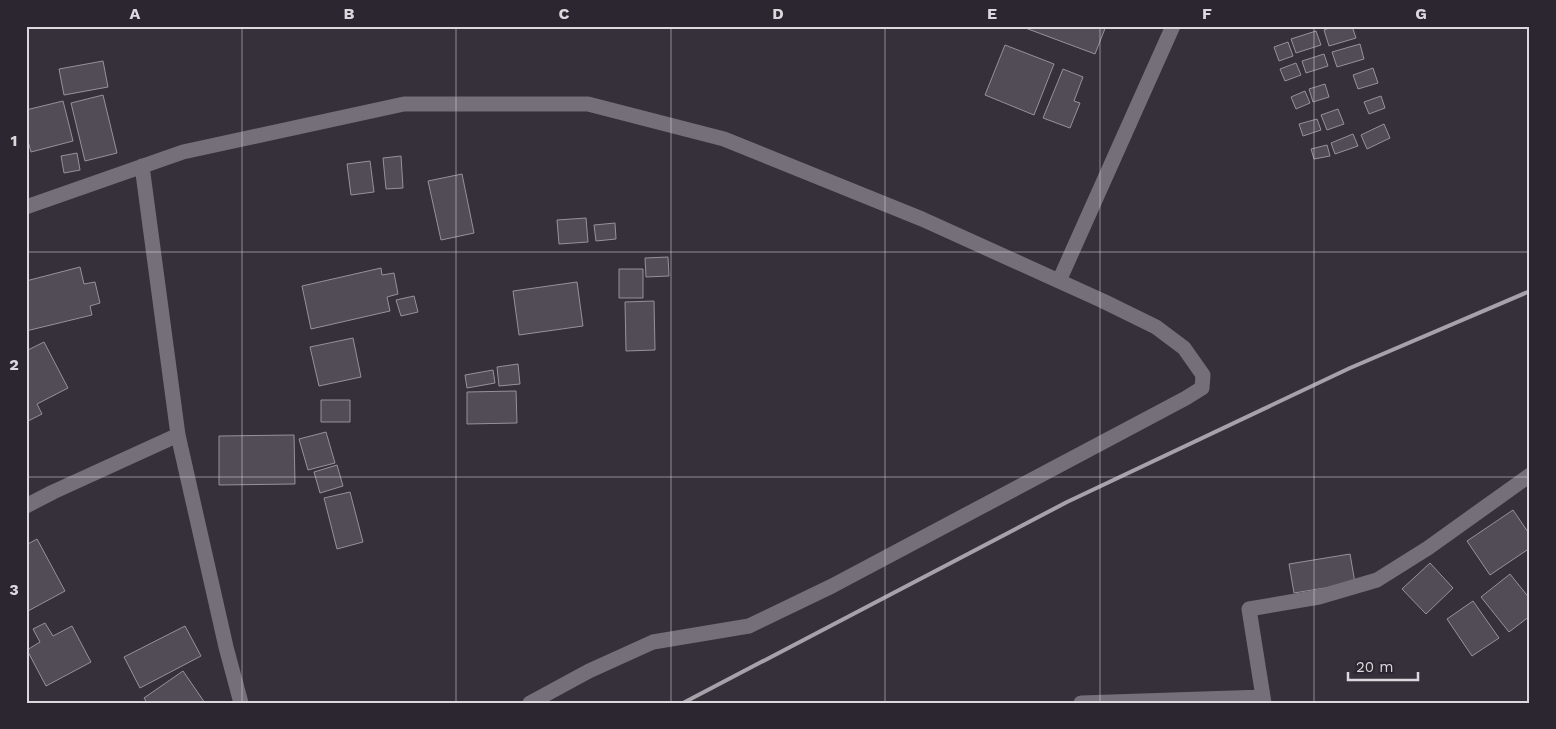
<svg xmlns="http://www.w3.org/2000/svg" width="1556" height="729" font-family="'Work Sans',sans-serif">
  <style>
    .building { fill: #514c56; stroke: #96919b }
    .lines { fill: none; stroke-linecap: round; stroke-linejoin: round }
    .minor { stroke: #746f79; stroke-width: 15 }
    .rail { stroke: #a6a2a9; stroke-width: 4 }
    .grid { fill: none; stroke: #dbd8de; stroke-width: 1; stroke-opacity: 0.55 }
    .neatline { fill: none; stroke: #dbd8de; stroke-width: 2 }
    .grid-label { font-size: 16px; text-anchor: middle; font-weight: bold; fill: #dbd8de }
  </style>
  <rect width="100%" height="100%" fill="#353039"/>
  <path class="building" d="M1020 26H1106L1095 54Z
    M1335 26H1352L1356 38 1329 46 1324 30Z
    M1316 31 1321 45 1296 53 1291 39Z
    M1288 42 1293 56 1279 61 1274 47Z
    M1360 44 1364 59 1337 67 1332 52Z
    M1005 45 1054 64 1034 115 985 95Z
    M1324 54 1328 66 1306 73 1302 61Z
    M103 61 108 87 64 95 59 69Z
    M1296 63 1301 75 1285 81 1280 69Z
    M1373 68 1378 83 1358 89 1353 75Z
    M1063 69 1083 77 1074 101 1080 103 1070 128 1043 118Z
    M1325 84 1329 97 1313 102 1309 89Z
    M1305 91 1310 103 1296 109 1291 97Z
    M103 95 117 153 85 161 71 103Z
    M1381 96 1385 108 1369 114 1364 102Z
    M63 101 73 141 31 152 26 134V110Z
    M1338 109 1344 124 1327 130 1321 115Z
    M1317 119 1321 130 1303 136 1299 124Z
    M1384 124 1390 138 1367 149 1361 135Z
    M1353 134 1358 146 1335 154 1331 143Z
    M1327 145 1330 156 1314 159 1311 149Z
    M77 153 80 170 64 173 61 156Z
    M401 156 403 188 386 189 383 158Z
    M370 161 374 192 351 195 347 164Z
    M462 174 474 233 441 240 428 181Z
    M586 218 588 242 559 244 557 220Z
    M615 223 616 239 596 241 594 225Z
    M668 257 669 276 646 277 645 258Z
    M80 267 84 284 95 282 100 303 90 306 92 315 26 331V281Z
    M381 268 382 275 394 273 398 294 387 297 390 311 311 329 302 286Z
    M619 269H643V298H619Z
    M577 282 583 326 519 335 513 291Z
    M414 296 418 312 401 316 396 300Z
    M654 301 655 350 626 351 625 302Z
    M353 338 361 377 319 386 310 347Z
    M44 342 68 388 37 404 42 414 26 422V351Z
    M518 364 520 384 499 386 497 367Z
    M493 370 495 383 467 388 465 375Z
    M516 391 517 423 467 424V392Z
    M321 400H350V422H321Z
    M326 432 335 463 308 470 299 439Z
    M294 435 295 484 219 485V436Z
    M337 465 343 486 320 493 314 472Z
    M350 492 363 542 337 549 324 498Z
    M1513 510 1530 535V548L1490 575 1467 541Z
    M37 539 65 591 28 611 26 608V545Z
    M1350 554 1355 583 1294 593 1289 564Z
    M1430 563 1453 588 1426 614 1402 589Z
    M1510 574 1530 599V616L1509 632 1481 597Z
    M1473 601 1499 638 1472 656 1447 619Z
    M45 623 53 636 72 626 91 662 46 686 27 650 40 642 33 629Z
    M185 626 201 656 140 688 124 657Z
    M183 671 205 703H147L144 698Z"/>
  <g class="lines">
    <path class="minor" d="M142 166 178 435 226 647 241 703
      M26 207 183 152 404 104H588L724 139 922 219 1103 301 1156 327 1184 348 1203 375 1202 388 1186 398 832 586 749 626 653 642 589 671 530 703
      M1059 281 1173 26
      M26 506 53 492 178 435
      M1081 703 1263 697
      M1264 703 1249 609 1319 597 1377 580 1428 548 1530 475"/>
    <path class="rail" d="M683 703 1067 502 1350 368 1530 291"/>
  </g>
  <path class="grid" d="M242 26V703M456 26V703M671 26V703M885 26V703M1100 26V703M1314 26V703M26 252H1530M26 477H1530"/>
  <rect width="1556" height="729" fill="none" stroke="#2b262f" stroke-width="55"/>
  <path d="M1348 672v8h70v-8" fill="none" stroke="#dbd8de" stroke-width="2.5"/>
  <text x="1356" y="672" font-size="15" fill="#dbd8de" stroke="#2b262f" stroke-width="4" paint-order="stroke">20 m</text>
  <rect x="28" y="28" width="1500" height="674" class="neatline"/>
  <g class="grid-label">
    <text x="135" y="19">A</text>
    <text x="349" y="19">B</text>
    <text x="564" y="19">C</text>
    <text x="778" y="19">D</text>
    <text x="992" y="19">E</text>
    <text x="1207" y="19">F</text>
    <text x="1421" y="19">G</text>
    <text x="14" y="146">1</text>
    <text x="14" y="370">2</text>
    <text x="14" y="595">3</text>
  </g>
</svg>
